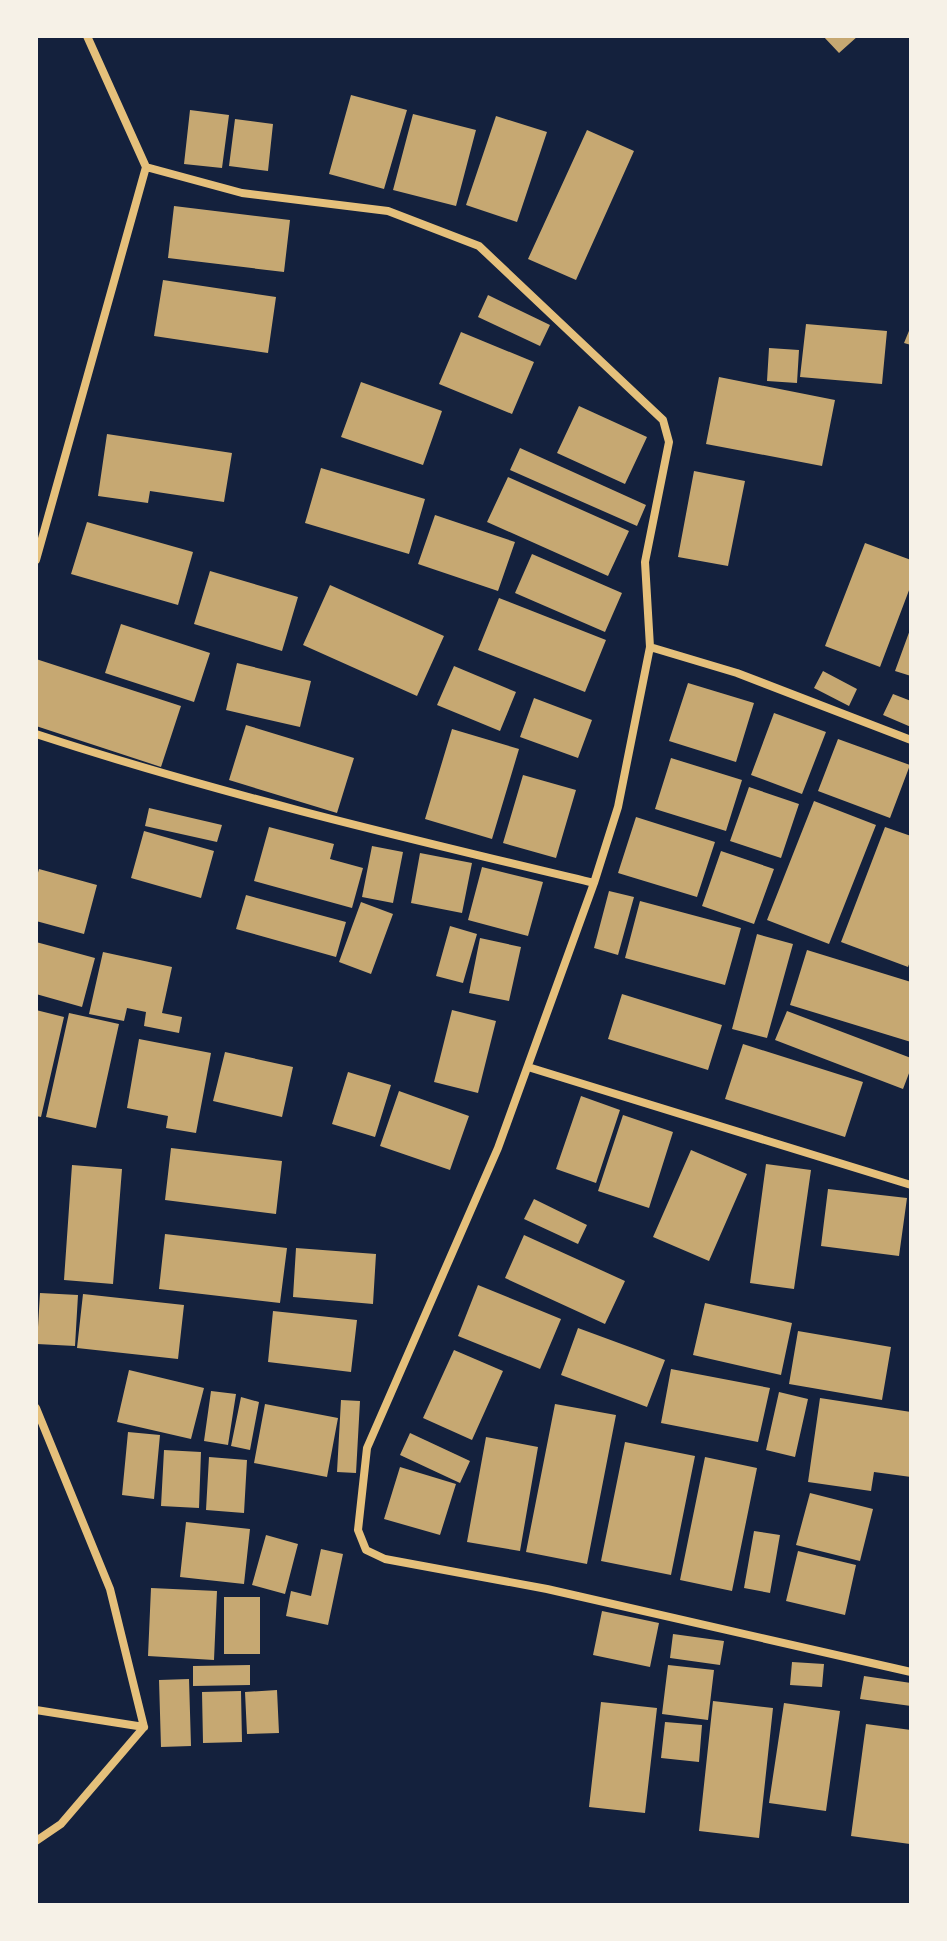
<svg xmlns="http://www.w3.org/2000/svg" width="947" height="1941" font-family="'Playfair Display',serif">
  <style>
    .building { fill: #c6a872 }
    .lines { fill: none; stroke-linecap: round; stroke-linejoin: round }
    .minor { stroke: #e5c07b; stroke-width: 8 }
  </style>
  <rect width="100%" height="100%" fill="#14213d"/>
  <path class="building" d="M823 36H858L839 53Z
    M351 95 407 110 384 189 329 174Z
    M190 110 229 115 222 168 184 164Z
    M413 114 476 130 456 206 393 190Z
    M496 116 547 132 517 222 466 205Z
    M235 119 273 124 268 171 229 166Z
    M587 130 634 151 576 280 528 259Z
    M174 206 290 220 284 272 168 258Z
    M163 280 276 297 268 353 154 336Z
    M488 295 550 325 540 346 478 317Z
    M806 324 887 331 882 384 800 377Z
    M911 326V345L904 343Z
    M461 332 534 362 512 414 439 384Z
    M769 348 799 350 797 383 767 381Z
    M719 377 835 400 822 466 706 444Z
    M361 382 442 411 423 465 341 437Z
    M579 406 647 437 625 484 557 453Z
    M107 434 232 453 224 502 150 491 148 503 98 496Z
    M520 448 646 505 637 526 510 470Z
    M321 468 425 499 409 554 305 523Z
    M694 471 745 481 728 566 678 557Z
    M508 477 629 531 608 576 487 522Z
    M435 515 515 542 498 591 418 564Z
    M87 522 193 552 178 605 71 574Z
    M865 543 911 560V585L880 667 825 646Z
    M532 554 622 593 605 632 515 593Z
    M210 571 298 597 282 651 194 624Z
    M330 585 444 636 417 696 303 645Z
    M499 598 606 640 585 692 478 650Z
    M121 624 210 653 194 702 105 673Z
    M911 627V676L895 671Z
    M36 659 181 706 161 767 36 726Z
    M237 663 311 681 300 727 226 710Z
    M454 666 516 692 500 731 437 705Z
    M823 671 857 689 849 706 814 688Z
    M688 683 754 703 736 762 669 741Z
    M893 694 911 701V727L883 715Z
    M534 698 592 720 578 758 520 737Z
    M774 713 826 732 802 794 751 775Z
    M246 725 354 758 337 813 229 780Z
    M452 729 519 749 492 839 425 819Z
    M838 739 910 765 890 818 818 791Z
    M671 758 742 780 726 831 655 809Z
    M523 775 576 790 556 858 503 843Z
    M749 787 799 804 781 858 730 841Z
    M814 801 876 825 829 944 767 920Z
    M149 808 222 825 217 842 145 826Z
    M636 817 715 842 697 897 618 873Z
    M269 827 334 844 330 859 363 868 352 908 254 881Z
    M885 827 911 836V959L908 967 841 942Z
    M144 831 214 851 201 898 131 878Z
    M372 846 403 852 393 903 362 897Z
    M721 851 774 869 754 924 702 906Z
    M420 853 472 863 462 913 411 903Z
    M482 867 543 882 528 936 468 920Z
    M39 869 97 885 84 934 36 921V880Z
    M609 891 634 897 618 955 594 948Z
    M246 895 346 922 336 957 236 929Z
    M640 901 741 928 725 985 625 958Z
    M361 902 393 914 371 974 339 962Z
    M450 926 477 934 463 983 436 976Z
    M757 934 793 944 767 1038 732 1029Z
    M480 938 521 947 509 1001 469 993Z
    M36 942 95 958 82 1007 36 994Z
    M807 950 911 982V1042L790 1005Z
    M103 952 172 967 162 1013 182 1017 179 1033 144 1026 146 1012 127 1008 124 1021 89 1014Z
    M622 994 722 1025 708 1070 608 1039Z
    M36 1010 64 1017 41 1117 36 1116Z
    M452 1010 496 1021 478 1093 434 1082Z
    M787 1011 911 1058V1068L903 1089 775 1040Z
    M69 1013 119 1024 96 1128 46 1117Z
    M139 1039 211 1053 196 1133 166 1128 168 1116 127 1108Z
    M743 1044 863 1082 845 1137 725 1099Z
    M225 1052 293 1067 282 1117 213 1101Z
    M348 1072 391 1085 375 1137 332 1124Z
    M399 1091 469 1116 450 1170 380 1146Z
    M581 1096 620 1110 596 1183 556 1169Z
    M623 1115 673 1132 649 1208 598 1191Z
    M171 1148 282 1161 276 1214 165 1200Z
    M691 1150 747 1174 709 1261 653 1237Z
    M766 1164 811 1170 794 1289 750 1283Z
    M72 1165 122 1169 113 1284 64 1280Z
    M828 1189 907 1198 899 1256 821 1246Z
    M534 1199 587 1225 578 1244 524 1219Z
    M165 1234 287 1248 280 1303 159 1289Z
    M524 1235 625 1281 605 1324 505 1278Z
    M296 1248 376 1254 373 1304 293 1297Z
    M478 1285 561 1319 540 1369 458 1336Z
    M40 1293 78 1295 75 1346 37 1344Z
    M83 1294 184 1305 178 1359 77 1348Z
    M705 1303 792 1323 781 1375 693 1355Z
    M273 1311 357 1320 351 1372 268 1362Z
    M578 1328 665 1360 647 1407 561 1375Z
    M798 1331 891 1347 882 1400 789 1384Z
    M454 1350 503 1371 472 1440 423 1418Z
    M671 1369 770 1388 758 1442 661 1423Z
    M129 1370 204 1388 191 1439 117 1422Z
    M211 1391 236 1394 228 1445 204 1441Z
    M779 1392 808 1399 795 1457 766 1450Z
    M241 1397 259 1402 250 1450 231 1446Z
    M820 1398 911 1412V1477L874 1472 871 1491 808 1482Z
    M341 1400 360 1401 356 1473 337 1472Z
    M265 1404 338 1418 327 1477 254 1463Z
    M555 1404 616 1415 587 1564 526 1552Z
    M128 1432 160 1435 154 1499 122 1495Z
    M410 1433 470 1461 460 1483 400 1455Z
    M486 1437 538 1447 520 1551 467 1542Z
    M625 1442 695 1456 671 1575 601 1561Z
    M164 1450 201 1452 199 1508 161 1506Z
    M209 1457 247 1460 244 1513 206 1510Z
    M705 1457 757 1468 732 1591 680 1580Z
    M400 1467 456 1484 440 1535 384 1519Z
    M810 1493 873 1509 860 1561 796 1545Z
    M186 1522 250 1529 244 1584 180 1577Z
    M754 1531 780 1535 770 1593 744 1588Z
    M266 1535 298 1544 285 1594 252 1585Z
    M321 1549 343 1554 328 1625 286 1616 291 1591 311 1596Z
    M798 1551 856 1565 845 1615 786 1601Z
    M151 1588 217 1591 214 1660 148 1656Z
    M224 1597H260V1654H224Z
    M602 1611 659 1623 650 1667 593 1655Z
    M673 1634 724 1641 720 1665 670 1658Z
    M792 1662 824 1664 822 1687 790 1685Z
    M250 1665V1685L193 1686V1666Z
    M668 1665 714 1670 708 1720 662 1714Z
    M864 1676 911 1683V1706L860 1699Z
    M189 1679 191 1746 161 1747 159 1680Z
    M277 1690 279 1733 247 1734 245 1692Z
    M241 1691 242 1742 203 1743 202 1692Z
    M713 1701 773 1708 759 1838 699 1831Z
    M601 1702 657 1708 645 1813 589 1807Z
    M784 1703 840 1711 826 1811 769 1803Z
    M665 1722 702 1725 699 1762 661 1758Z
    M866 1724 911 1730 910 1844 851 1836Z"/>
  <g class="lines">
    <path class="minor" d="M146 167 242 193 388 211 479 246 663 420 669 442 645 562 650 647 618 807 594 883 498 1148 367 1448 358 1530 366 1550 385 1559 547 1589 911 1672
      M36 560 146 167 87 36
      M650 647 737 673 911 740
      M36 734C219 794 406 838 594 883
      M528 1067 911 1185
      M36 1408 110 1589 144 1727
      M36 1710 144 1727
      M36 1841 61 1824 144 1727"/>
  </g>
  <rect width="947" height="1941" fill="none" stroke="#f6f1e7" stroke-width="76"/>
</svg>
